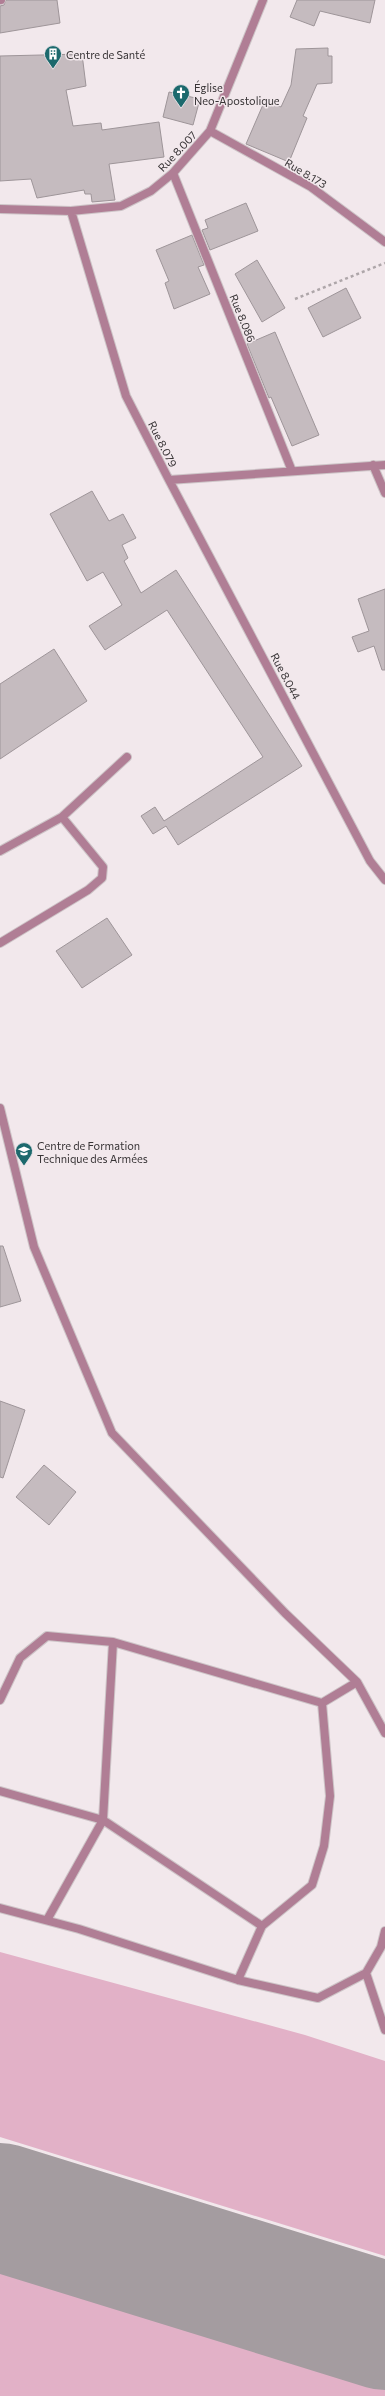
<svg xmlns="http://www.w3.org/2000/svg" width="385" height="2396" font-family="Commissioner,sans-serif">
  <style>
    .green { fill: #e2b1c7 }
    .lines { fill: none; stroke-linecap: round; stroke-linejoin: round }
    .runway { stroke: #a49ca0; stroke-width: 128 }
    .building { fill: #c5bbbf; stroke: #9e9599 }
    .service-casing { stroke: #cdc4c7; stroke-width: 10 }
    .minor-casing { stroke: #cdc4c7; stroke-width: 10 }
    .path { stroke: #aea6a9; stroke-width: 2.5; stroke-dasharray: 3 3; stroke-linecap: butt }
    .service { stroke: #b07e95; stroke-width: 8 }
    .minor { stroke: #b07e95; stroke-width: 8 }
    .labels { text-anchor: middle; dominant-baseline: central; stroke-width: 3; stroke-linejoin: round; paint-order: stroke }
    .poi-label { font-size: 11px; fill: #373335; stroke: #f2e8ec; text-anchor: start }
    .street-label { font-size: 11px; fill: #373335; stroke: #f2e8ec }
  </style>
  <rect width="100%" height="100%" fill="#f2e8ec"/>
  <path class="green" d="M0 1952 305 2035 385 2061V2256L0 2137Z
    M0 2265 385 2385V2396H0Z"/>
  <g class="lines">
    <path class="runway" d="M0 2207 385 2326"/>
  </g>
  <path class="building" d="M6 0H57L60 23 0 33V6L4 5Z
    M297 0H375L370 23 320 11 314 26 290 17Z
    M328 48V56H332V83L317 84 303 116 307 118 289 162 246 144 265 100 281 107 291 85 296 49Z
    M82 54 86 86 66 90 73 126 101 123 102 130 159 122 164 157 109 164 115 200 92 202 91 194H85L84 190 37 198 31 179 0 181V56Z
    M169 92 200 99 193 125 163 117Z
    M246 203 258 231 210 250 202 230 208 228 205 220Z
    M192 235 204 265 198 267 210 294 174 309 165 283 169 281 156 250Z
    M257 260 285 308 262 322 235 274Z
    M346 288 361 318 323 337 308 308Z
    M275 332 319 435 292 446 271 397 269 398 247 344Z
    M92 491 109 521 123 514 136 538 122 545 128 558 124 561 141 593 176 570 302 766 178 845 166 826 153 834 141 816 155 807 164 821 263 757 167 610 105 650 89 626 122 605 103 572 87 581 50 514Z
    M385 589V670H382L374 646 358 652 352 637 369 631 358 599Z
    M54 649 87 701 0 759V684Z
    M107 918 132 955 82 988 56 951Z
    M0 1246H3L21 1301 0 1307Z
    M0 1401 25 1410 3 1478 0 1477Z
    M44 1465 76 1492 49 1525 16 1497Z"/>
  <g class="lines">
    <g class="service-casing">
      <path id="service" d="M0 851 62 817 127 757
        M0 943 88 890 102 878 103 867 62 817"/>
    </g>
    <g class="minor-casing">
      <path id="minor" d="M0 0H1
        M210 131 311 187 385 242
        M173 173 292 471
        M0 209 71 211 121 206 151 191 173 173 210 131 263 0
        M71 211 126 396 169 480 385 465
        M373 465 385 493
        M169 480 370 861 385 880
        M0 1108 34 1247 112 1433 285 1613 357 1682
        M0 1700 20 1658 47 1636 113 1642 322 1703 357 1682 385 1733
        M0 1791 103 1820 262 1926 312 1885 324 1846 330 1796 322 1703
        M0 1908 79 1929 238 1980 318 1998 366 1973 381 1947 385 1931
        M47 1920 103 1820 113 1642
        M366 1973 385 2030
        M238 1980 262 1926"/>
    </g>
    <path class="path" d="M295 299 385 263"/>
    <use href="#service" class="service"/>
    <use href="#minor" class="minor"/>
  </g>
  <defs>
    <g id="building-pin" transform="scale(0.9)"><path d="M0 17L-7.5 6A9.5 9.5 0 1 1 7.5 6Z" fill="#1c696d" stroke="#f2e8ec"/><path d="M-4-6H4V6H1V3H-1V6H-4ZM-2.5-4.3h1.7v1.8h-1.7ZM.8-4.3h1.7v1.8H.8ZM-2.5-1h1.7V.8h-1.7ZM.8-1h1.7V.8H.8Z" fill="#fff"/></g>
    <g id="church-pin" transform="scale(0.9)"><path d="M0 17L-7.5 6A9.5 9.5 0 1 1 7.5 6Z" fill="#1c696d" stroke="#f2e8ec"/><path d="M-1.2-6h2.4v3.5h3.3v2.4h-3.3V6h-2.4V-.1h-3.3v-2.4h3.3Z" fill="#fff"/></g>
    <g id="school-pin" transform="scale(0.9)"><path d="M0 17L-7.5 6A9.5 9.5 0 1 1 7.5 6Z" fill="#1c696d" stroke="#f2e8ec"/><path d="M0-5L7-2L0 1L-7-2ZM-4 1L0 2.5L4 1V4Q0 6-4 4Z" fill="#fff"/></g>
  </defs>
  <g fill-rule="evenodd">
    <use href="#building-pin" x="53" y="54"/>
    <use href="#church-pin" x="181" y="93"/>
    <use href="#school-pin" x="24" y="1151"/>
  </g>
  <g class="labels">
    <g class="poi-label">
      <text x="66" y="54">Centre de Santé</text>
      <text x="194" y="87">Église<tspan x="194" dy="13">Neo-Apostolique</tspan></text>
      <text x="37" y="1145">Centre de Formation<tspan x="37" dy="13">Technique des Armées</tspan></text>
    </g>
    <g class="street-label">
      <text transform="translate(177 151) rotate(-47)">Rue 8.007</text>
      <text transform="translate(306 173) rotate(31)">Rue 8.173</text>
      <text transform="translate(243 318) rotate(68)">Rue 8.086</text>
      <text transform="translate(163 444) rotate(63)">Rue 8.079</text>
      <text transform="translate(286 676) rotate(62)">Rue 8.044</text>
    </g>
  </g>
</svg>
